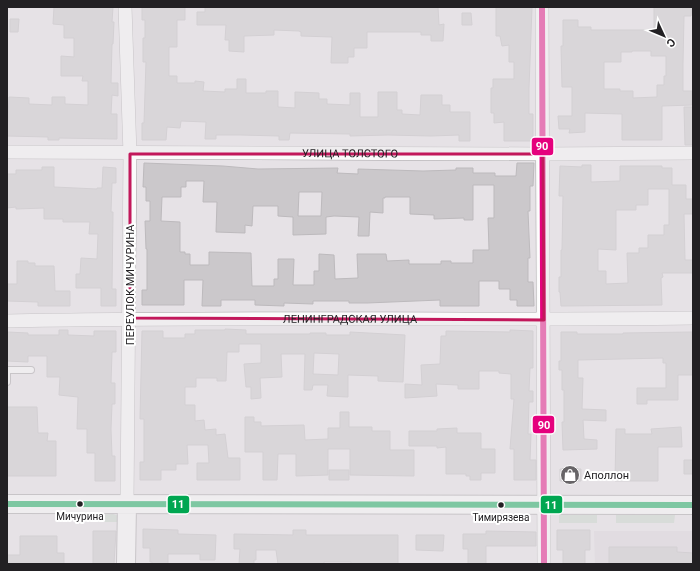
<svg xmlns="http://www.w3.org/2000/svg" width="700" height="571" font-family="Roboto,sans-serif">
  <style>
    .built { fill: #dcd4dc }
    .green { fill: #c8d4ca }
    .building { fill: #cbc8cb; stroke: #bdbabd; fill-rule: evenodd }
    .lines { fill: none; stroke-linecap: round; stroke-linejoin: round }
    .lane-casing { stroke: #a5a2a5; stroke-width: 8 }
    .street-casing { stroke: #a5a2a5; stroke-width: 14 }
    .secondary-casing { stroke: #a5a2a5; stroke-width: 20 }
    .lane { stroke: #fbfbfb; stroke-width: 6 }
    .street { stroke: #fbfbfb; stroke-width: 13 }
    .secondary { stroke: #fbfbfb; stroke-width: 18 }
    .bus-1-casing { stroke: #fff; stroke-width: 9 }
    .bus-2-casing { stroke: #fff; stroke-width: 9 }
    .bus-1 { stroke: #00a651; stroke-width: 6 }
    .bus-2 { stroke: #e5007d; stroke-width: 6 }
    .marked { fill: none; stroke: #c2185b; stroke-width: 3; stroke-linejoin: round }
    .bus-dot { fill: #222023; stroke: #fff; stroke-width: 1.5 }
    .labels { text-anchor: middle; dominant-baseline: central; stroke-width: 4; stroke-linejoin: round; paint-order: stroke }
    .bus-label { font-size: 10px; fill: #222023; stroke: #fff }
    .street-label { font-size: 11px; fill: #222023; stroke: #fff }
    .poi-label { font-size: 11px; fill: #222023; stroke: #fff; text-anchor: start }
    .line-badge { stroke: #fff; stroke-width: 1.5 }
    .badge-label { font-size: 11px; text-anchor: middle; font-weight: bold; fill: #fff }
  </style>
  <rect width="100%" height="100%" fill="#e6e2e6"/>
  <path class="built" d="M594 531H693V564H595Z"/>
  <path class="green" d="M113 514 119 516 122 522H91V518L94 515Z
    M559 515H597V523H559Z
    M616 515H675L674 523H616Z"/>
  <path class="building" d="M54 7H113L112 22H114L113 44H112L111 83H118V96L112 95 111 114H117V139L59 138V140H48V137L7 136 9 97 29 98V104L52 105V97H65V104L88 105V81H82L83 76H61V56L74 57V38H64V25L53 24Z
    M142 7H185V20H177V47H169V76H177V83H195V81L204 82 203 91 225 92V89H237V79H246V93H266V91H278V107L295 108V92L319 93V99H327V104L350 105V93H360V117H378V92H397V110H402V114L420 115 421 95H442V105H450V112H470V141H459V135L431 136 388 135 350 136V134L290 133 289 140H279V136L241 135H216V139H205L206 122 181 121 180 128 167 127 166 140H142V123H144L146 62H143V38H145V20H142Z
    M205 7H438L439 25 444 24 443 41H431V35H421V32H367V48H354V57H348V63H331L332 37 301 36V32L299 31 274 30V35L244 36V52L229 51V40H225L226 25H197V12H205Z
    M496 7H532L529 88V114H533V141H504V122L494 123V113H491V88H493V79H514V62H509V45L502 46 500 36H496Z
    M654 7H692L691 16H684L683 63V91H692V105L662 106V140H622V114L585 113V132L569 133 570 129H559L558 116H572V87H562L561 46H563V20H578V27H591V30H654ZM632 51H651V56H666V76H664V85H657V97L633 98V91H620V89H604V62H621V52H632Z
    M462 13H471L472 25H462Z
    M10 19H19L18 32H10Z
    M684 107H693V145H685Z
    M144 163 223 166 258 169 338 168 337 173 358 174V169L423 171 456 170V168H473V173H495V176H516L517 163H534L533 186H530V211H528L530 258H528V282H533L534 306H517V300H510V289H499V281H479V306H440V300L367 303H349V301H313V304L284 303V306L255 305V300H221V306H202L203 280H184V305H142V290H147V249H146L145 221H150V201H146V187H143ZM186 181H204L203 202H217L216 232 245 233V225L252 226 253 206H278V216L293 217V235L326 234V217L334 216 359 217 358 236H369L370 212 383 213V198H385V197H410V214L434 215V219L464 218V220H473V185H494V218H488L489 250H473V263H451V261H441V264H409V260L387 261 386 254H357L358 278 335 279 334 255 319 254V271H314V285H293L294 259H278V279H274V286H252L251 253 209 252V265H190V254H185V252H180V222L161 221 162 197H181V187H186ZM299 192H322L321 216H298Z
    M582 165H591V182L620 181V166H662V168H672V185H686V199H693V214H684L685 260H693V273H662L663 277 661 278 662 305 561 306 560 292H559V277H561V250H562L563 196H559L560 166 582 167ZM648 189H669V225H664V235H648V248H639V253H627L628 283 606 284V271H598V249L616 250V210H636V205H648Z
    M42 167H54V187L97 189V188H102L103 167 116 168V183H112L111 212H113L112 289H116V306H101V288H76V274H80L81 258 97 259 98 234H89L90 222H63V219H44V208L16 209V207L7 208V174H16V170H42Z
    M17 261H28V263H35V266H54L55 291H70V306H38V302L7 301V284H17Z
    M225 329 246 330V334H310V333H326V335H350V332L405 335 403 382 378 381V376L348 375V397L327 396 328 385H313L312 390H304L305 354H281L282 377 260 378 261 398 251 399V387H246L244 364 261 363V344H239V352H227L226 381H217V378H196V387H185V405H195V421L204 420 205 430 216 429V435L225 434 228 458H240V480H197V463H209L208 445H187L188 464H176V470H161V480H140V462H144V419H140L142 331H163V338H185V334H195V330H225ZM314 353 339 354 338 375 313 374Z
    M59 330H68V335L94 336V331H116V352H112L111 383H115V404H112L111 429 112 456H115V481H95V453H87V429H77L78 397 59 395 60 377H47V356H28V362L7 361V332L28 333V335H59Z
    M510 330 533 331V368H530L529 391H533V402H529L528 434H531L530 460H536V480H514V449H510L514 399H511V374L499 373V371H479V389H458V385L436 384 437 396 405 398V384L422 385 421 365 440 364 441 336H446V331L510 332Z
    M561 332H577V334H623V333L692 332 693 375H678V400H647V404H637V388H666V363H663V358L578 360V378H583L582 409 606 410V421L583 420 584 439 597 440V449L563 450 562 422H564V390H562V370H559V361H561Z
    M7 407H37L38 433H48L47 441H56V476H7Z
    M340 412H349V427H372V431H390V450H414V476L350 475V449H328V475L296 476V454H278L277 480H263V452H245V417H254V422H261V426L304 425 305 440 328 439V428H340Z
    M681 427 682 447H658V481H615L616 429H625V434H652L651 429Z
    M457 428V433H481V449H495V473H481V480H470V476H466V474H446V447L437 448V446H409V431H437V429Z
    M684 460H693V474H684Z
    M560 469H581V481H560Z
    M329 470H349V480H329Z
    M143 529 178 530V534L216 535 215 560H200V554H168V564H152V562H150V548H143Z
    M293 530H306V535H398V564H351V562H324V564H278L276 550H256V560H254V564H239L240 549H234V534L293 535Z
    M557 530H590V550H585V564H563V550H557Z
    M93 531H116L114 564H93Z
    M486 531 536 532V546H486V564H468V549H463V534H486Z
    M416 535H444L443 551 416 550Z
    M20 536H57V553H64V564H7V555H20Z
    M609 547H677V552L693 553V564H609Z"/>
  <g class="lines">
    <g class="lane-casing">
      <path id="lane" d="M7 382V370H31"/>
    </g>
    <g class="street-casing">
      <g id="street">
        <path d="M125 7 130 154 127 504"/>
        <path d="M542 7 544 564"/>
        <path id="s1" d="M7 152 543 154 693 153"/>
        <path id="s2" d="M7 321C236 316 464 321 693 318"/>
      </g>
    </g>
    <g class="secondary-casing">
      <path id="secondary" d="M7 504 693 505
        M126 564 127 504"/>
    </g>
    <use href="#lane" class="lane"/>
    <use href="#street" class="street"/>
    <use href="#secondary" class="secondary"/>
    <g class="bus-1-casing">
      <path id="bus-1" d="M7 504 693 505"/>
    </g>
    <g class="bus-2-casing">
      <path id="bus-2" d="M542 7 544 564"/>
    </g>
    <use href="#bus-1" class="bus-1"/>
    <use href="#bus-2" class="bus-2"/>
  </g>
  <path d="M0 0H700V571H0ZM130 154H543L544 320 130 318Z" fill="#e6e2e6" fill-opacity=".55" fill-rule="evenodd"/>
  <path class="marked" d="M130 154H543L544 320 130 318Z"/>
  <defs>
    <g id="shop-disc" transform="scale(1)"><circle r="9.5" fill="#676467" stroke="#fff"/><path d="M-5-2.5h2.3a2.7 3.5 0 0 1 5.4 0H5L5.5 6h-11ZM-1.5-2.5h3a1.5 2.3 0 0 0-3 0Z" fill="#fff"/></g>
  </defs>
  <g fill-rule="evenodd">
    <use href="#shop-disc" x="570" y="475"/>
  </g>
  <g class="bus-dot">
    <circle cx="80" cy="504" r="3.5"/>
    <circle cx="501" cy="505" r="3.5"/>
  </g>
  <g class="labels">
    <g class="bus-label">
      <text x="80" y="516">Мичурина</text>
      <text x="501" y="517">Тимирязева</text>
    </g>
    <g class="street-label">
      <text stroke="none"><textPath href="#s1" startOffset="343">УЛИЦА ТОЛСТОГО</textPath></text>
      <text transform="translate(130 285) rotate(-90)">ПЕРЕУЛОК МИЧУРИНА</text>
      <text stroke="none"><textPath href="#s2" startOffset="343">ЛЕНИНГРАДСКАЯ УЛИЦА</textPath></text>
    </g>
    <g class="poi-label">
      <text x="584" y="475">Аполлон</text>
    </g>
  </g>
  <g class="line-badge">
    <rect x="531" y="137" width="23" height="19" rx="4" fill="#e5007d"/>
    <rect x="532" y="415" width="23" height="19" rx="4" fill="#e5007d"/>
    <rect x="167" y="495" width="23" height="19" rx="4" fill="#00a651"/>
    <rect x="540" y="495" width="23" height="19" rx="4" fill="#00a651"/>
  </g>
  <g class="badge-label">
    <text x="542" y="150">90</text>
    <text x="544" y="429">90</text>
    <text x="178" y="508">11</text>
    <text x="551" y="509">11</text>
  </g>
  <rect width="700" height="571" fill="none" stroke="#222023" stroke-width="16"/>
  <g transform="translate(664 36) rotate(134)" stroke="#ffffff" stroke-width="3" paint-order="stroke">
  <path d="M0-3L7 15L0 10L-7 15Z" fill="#222023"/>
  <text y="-6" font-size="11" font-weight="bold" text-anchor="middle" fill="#222023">С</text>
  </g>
</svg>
